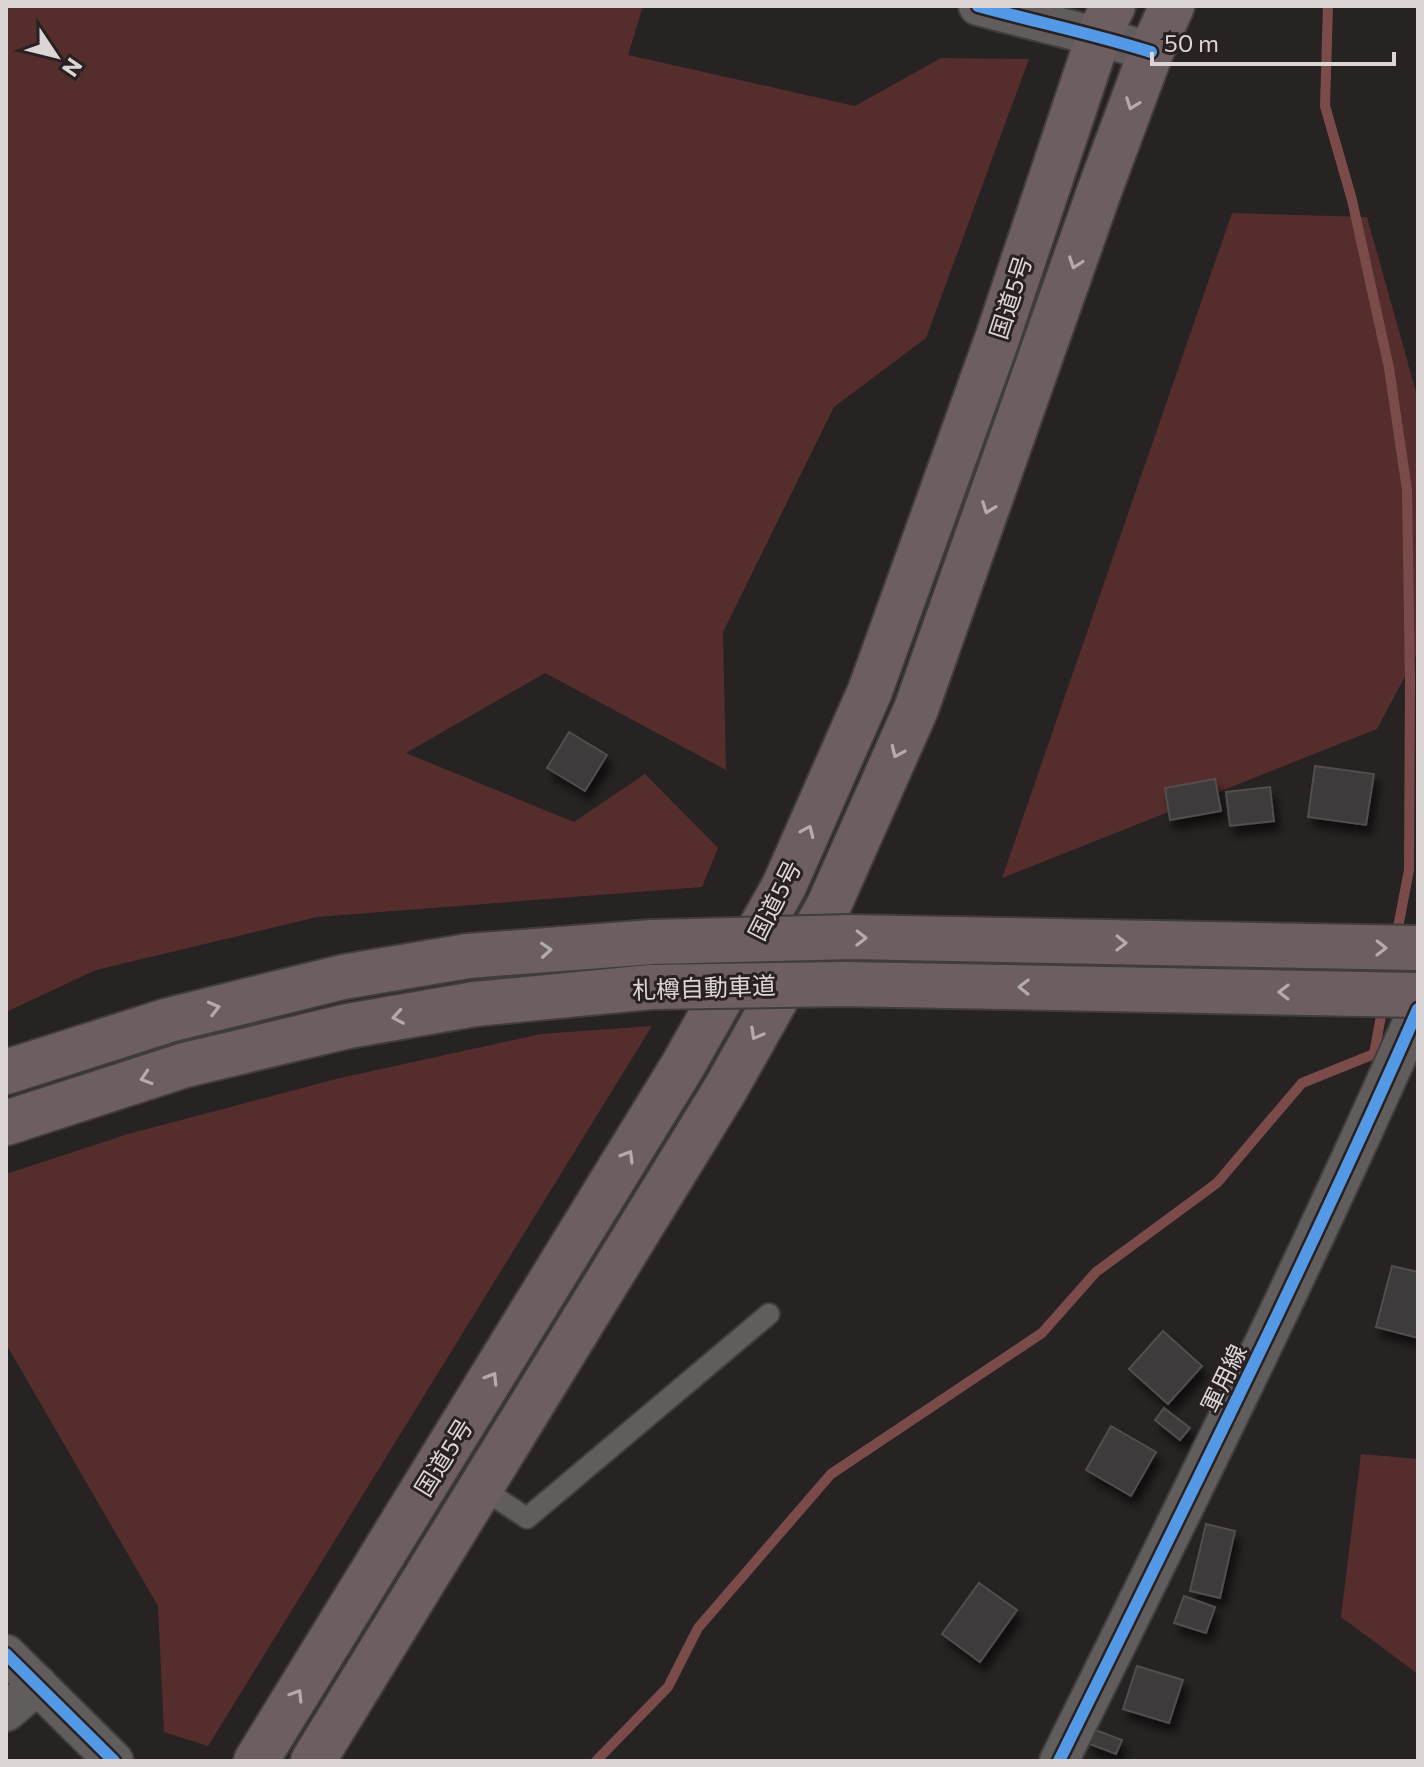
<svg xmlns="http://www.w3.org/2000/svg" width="1424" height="1767" font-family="Commissioner,'Noto Sans JP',sans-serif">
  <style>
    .green { fill: #552d2c }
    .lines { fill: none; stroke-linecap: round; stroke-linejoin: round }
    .stream { stroke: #7b4b49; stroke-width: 10 }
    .building { fill: #3e3a3a; stroke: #524e4e; stroke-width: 2; filter: url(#shadow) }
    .lane-casing { stroke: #413d3d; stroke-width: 24 }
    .street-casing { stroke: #413d3d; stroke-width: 42 }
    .highway-casing { stroke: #413d3d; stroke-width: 48 }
    .lane { stroke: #615d5d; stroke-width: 20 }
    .street { stroke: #615d5d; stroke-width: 38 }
    .highway { stroke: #6d5f5f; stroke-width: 44 }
    .highway-bridge-casing { stroke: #413d3d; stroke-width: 48; stroke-linecap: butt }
    .highway-bridge { stroke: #6d5f5f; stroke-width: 44 }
    .cycleway-casing { stroke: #292121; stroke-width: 17 }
    .cycleway { stroke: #5399e6; stroke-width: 12 }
    .oneway { stroke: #b4acac }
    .labels { text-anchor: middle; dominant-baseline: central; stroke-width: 6; stroke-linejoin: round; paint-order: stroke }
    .street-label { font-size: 24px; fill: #dbd6d5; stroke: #292121 }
  </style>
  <defs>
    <filter id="shadow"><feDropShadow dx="5" dy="9" stdDeviation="4" flood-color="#0009"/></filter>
  </defs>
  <rect width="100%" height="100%" fill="#272323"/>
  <path class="green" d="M6 6H643L628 55 855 106 941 58 1029 59 926 338 834 407 723 632 726 770 545 673 406 753 574 822 645 774 718 848 702 887 317 917 96 970 6 1012Z
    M1232 213 1367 217 1418 399V652L1377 729 1002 878Z
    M652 1026 208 1746 164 1732 158 1606 6 1344V1174L128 1134 340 1078 541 1034Z
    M1361 1454 1418 1459V1674L1341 1617Z"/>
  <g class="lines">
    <path class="stream" d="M1328 6 1325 106 1352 200 1389 368 1407 490 1410 681 1409 870 1396 938
      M596 1761 668 1687 698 1628 831 1474 1042 1333 1096 1272 1217 1183 1302 1083 1374 1054 1383 1005"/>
  </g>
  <path class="building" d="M569 732 607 755 585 791 547 768Z
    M1315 766 1374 774 1366 825 1308 817Z
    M1215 779 1221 811 1170 820 1165 788Z
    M1270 787 1274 821 1230 826 1226 792Z
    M1392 1266 1418 1272V1338L1376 1327Z
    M1163 1331 1202 1366 1168 1404 1129 1369Z
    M1164 1408 1190 1428 1180 1440 1155 1420Z
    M1111 1426 1156 1452 1131 1496 1086 1470Z
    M1206 1524 1235 1531 1220 1598 1190 1591Z
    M979 1583 1017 1610 980 1662 942 1634Z
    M1184 1596 1215 1607 1206 1633 1174 1623Z
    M1137 1666 1183 1680 1169 1723 1123 1709Z
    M1093 1729 1122 1740 1116 1754 1087 1743Z"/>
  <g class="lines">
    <g class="lane-casing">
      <path id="lane" d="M481 1488 527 1518 769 1314"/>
    </g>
    <g class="street-casing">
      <path id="street" d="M978 6C1036 22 1094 34 1151 52
        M6 1654 114 1761
        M6 1712 38 1685
        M1059 1761C1182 1512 1306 1264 1418 1009"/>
    </g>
    <g class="highway-casing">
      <path id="highway" d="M6 1072 169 1020 343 977 468 956
        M6 1123 185 1065 348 1026 475 1004
        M256 1761 682 1067 784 886 870 691 997 339 1099 35 1113 6
        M313 1761 726 1088 829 905 916 709 1100 189 1151 52 1172 6"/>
    </g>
    <use href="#lane" class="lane"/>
    <use href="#street" class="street"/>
    <use href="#highway" class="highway"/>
    <g class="highway-bridge-casing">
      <path id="highway-bridge" d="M468 956 652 942 850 937 1418 948
        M475 1004 651 987 843 984 1418 995"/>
    </g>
    <use href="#highway-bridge" class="highway-bridge"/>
    <g class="cycleway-casing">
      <path id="cycleway" d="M978 6C1036 22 1094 34 1151 52
        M6 1654 114 1761
        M1059 1761C1182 1512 1306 1264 1418 1009"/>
    </g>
    <use href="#cycleway" class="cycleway"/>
  </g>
  <defs><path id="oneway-chevron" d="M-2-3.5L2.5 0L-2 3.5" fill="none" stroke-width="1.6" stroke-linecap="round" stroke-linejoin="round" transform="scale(2)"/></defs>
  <g class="oneway">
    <use href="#oneway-chevron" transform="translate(1132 104) rotate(110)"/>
    <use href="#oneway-chevron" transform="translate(1075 263) rotate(109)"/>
    <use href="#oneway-chevron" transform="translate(988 508) rotate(110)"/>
    <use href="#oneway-chevron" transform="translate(897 752) rotate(114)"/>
    <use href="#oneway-chevron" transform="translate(808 831) rotate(-66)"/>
    <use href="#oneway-chevron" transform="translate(861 938) rotate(1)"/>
    <use href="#oneway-chevron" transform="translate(1121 943) rotate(1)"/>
    <use href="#oneway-chevron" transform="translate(1381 948) rotate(1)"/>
    <use href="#oneway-chevron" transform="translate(546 950) rotate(-4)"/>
    <use href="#oneway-chevron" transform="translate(1024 987) rotate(-179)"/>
    <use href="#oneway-chevron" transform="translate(1284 992) rotate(-179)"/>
    <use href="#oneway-chevron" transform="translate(214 1008) rotate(-14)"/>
    <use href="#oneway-chevron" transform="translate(398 1017) rotate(170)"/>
    <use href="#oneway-chevron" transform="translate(756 1034) rotate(119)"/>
    <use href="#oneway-chevron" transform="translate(146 1078) rotate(162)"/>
    <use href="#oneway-chevron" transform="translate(628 1156) rotate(-59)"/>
    <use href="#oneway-chevron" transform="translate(492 1378) rotate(-58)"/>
    <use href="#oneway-chevron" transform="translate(297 1695) rotate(-58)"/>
  </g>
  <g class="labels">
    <g class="street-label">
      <text transform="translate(1010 297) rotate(-72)">国道5号</text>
      <text transform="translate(774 900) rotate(-63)">国道5号</text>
      <text transform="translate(704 987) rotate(-2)">札樽自動車道</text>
      <text transform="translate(1223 1378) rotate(-64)">軍用線</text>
      <text transform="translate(443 1457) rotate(-58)">国道5号</text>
    </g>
  </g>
  <rect width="1424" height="1767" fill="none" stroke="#dbd6d5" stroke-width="16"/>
  <g transform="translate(56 56) rotate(125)" stroke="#292121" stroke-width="6" paint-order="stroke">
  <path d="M0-6L14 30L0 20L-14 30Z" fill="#dbd6d5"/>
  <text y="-12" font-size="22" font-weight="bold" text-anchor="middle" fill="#dbd6d5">N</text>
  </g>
  <path d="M1152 52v12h242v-12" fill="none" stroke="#dbd6d5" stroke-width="4"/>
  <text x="1164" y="52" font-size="24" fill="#dbd6d5" stroke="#292121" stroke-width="6" paint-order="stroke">50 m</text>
</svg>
